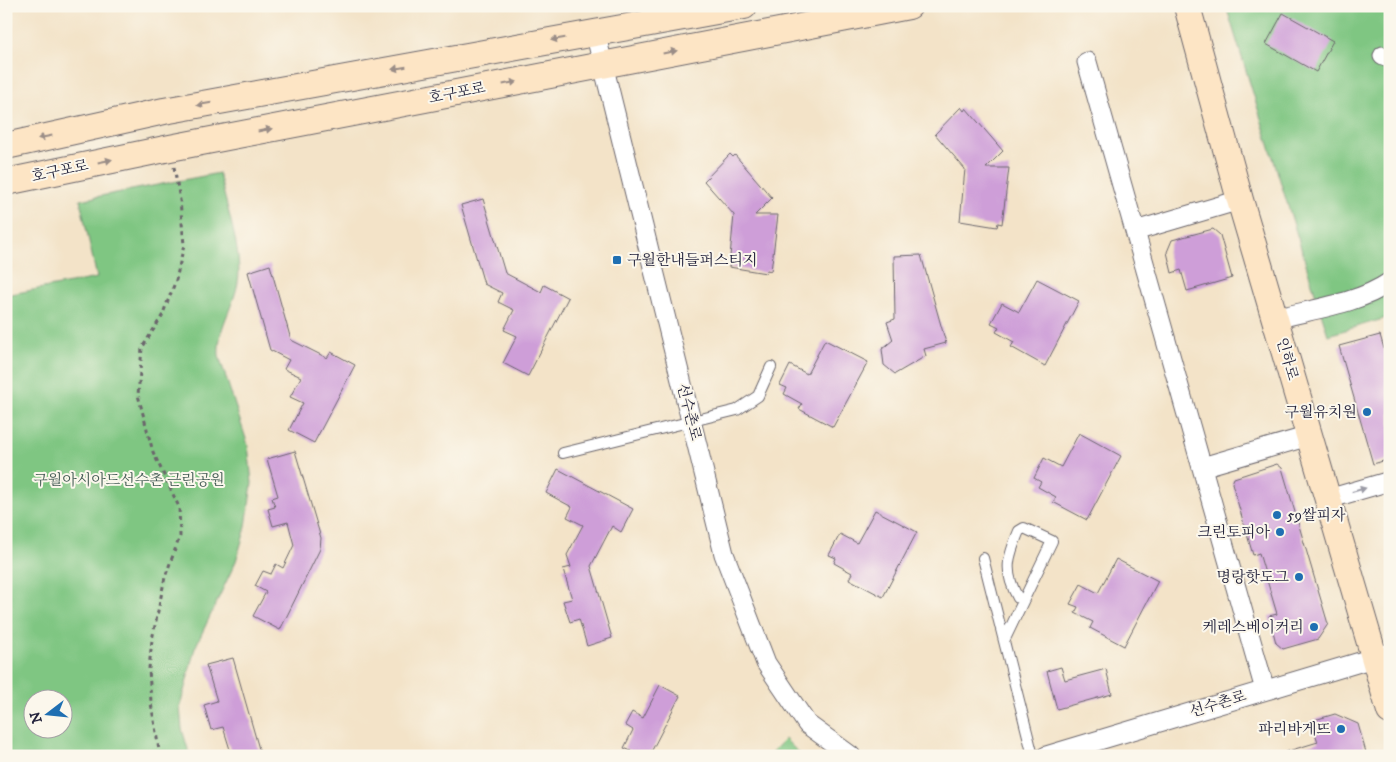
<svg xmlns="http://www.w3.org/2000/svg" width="1396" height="762" font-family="'IM FELL DW Pica','Noto Serif KR',serif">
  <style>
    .green { fill: #7fc682; stroke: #50745e; fill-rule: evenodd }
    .building { fill: #ce9ed8 }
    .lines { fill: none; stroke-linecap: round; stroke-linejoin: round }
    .lane-casing { stroke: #6b666c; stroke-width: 12 }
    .street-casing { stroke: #6b666c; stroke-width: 21 }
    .secondary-casing { stroke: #6b666c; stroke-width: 28 }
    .path { stroke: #6b666c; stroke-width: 3; stroke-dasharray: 4 4; stroke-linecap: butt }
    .lane { stroke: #fff; stroke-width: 10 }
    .street { stroke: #fff; stroke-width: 19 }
    .secondary { stroke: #fde5c5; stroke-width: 26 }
    .oneway { fill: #9a8d87 }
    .oneway2 { fill: #9c9ca7 }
    .poi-dot { fill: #1f6fb2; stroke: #fbf7ec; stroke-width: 2 }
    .labels { text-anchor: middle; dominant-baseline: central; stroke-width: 4; stroke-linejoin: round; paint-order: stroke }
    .street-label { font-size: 15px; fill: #22223b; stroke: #fbf7ec }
    .poi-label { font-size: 15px; fill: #22223b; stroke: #fbf7ec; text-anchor: end }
    .park-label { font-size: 15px; fill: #435b54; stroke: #fbf7ec }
  </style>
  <rect width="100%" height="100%" fill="#fbf7ec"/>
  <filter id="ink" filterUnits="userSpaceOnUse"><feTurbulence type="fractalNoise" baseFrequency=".02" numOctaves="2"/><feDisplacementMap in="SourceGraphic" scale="10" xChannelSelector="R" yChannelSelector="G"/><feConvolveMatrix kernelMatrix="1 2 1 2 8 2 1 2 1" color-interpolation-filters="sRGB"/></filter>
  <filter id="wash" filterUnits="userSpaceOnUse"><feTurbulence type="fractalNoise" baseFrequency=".0096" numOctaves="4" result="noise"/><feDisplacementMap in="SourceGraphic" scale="20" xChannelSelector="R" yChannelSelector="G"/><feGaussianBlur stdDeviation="1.12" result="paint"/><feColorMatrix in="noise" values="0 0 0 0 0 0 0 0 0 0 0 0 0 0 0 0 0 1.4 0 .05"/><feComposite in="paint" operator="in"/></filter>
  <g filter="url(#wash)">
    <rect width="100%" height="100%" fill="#f3e3c8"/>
    <path class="green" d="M1226 6H1390V317L1328 335Z
      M219 173C225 203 243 253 238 282 233 310 217 327 219 356L248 445 252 483 246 527 236 561 195 648 180 707 182 729 190 756H6V295L97 278 80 200ZM32 700H62V730H32Z
      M785 739 802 756H768Z"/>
    <g id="blocks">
      <path class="building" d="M1283 13 1333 41 1316 72 1266 44Z
        M961 107 964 111 966 108 1003 151 986 168H1009L1002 224 998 223 997 227 960 221 965 169 935 134Z
        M730 154 733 157 735 155 772 198 755 215H778L771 271 767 270 766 273 729 267 734 215 704 181Z
        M483 199 505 273 541 292 544 285 568 298 528 376 503 363 517 336 504 330 514 310 498 302 502 293 484 284 461 205Z
        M1213 229 1220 235 1232 278 1187 291 1181 270 1172 273 1167 252 1172 240Z
        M921 255 946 343 924 349 926 356 895 374 884 365 882 349 893 340 887 322 895 319 894 256Z
        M270 265 291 340 327 358 331 352 355 365 314 443 289 430 303 403 290 397 301 377 284 369 289 360 270 350 248 272Z
        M1037 279 1079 301 1045 366 1011 347 1014 342 996 332 999 327 991 323 1002 303 1019 312Z
        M1380 335 1390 369V459L1373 464 1339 346Z
        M825 340 868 362 833 427 799 409 802 404 784 394 787 388 780 385 790 365 807 374Z
        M1079 433 1121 456 1087 520 1053 502 1056 497 1038 487 1041 482 1034 478 1044 458 1061 467Z
        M295 451 321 538 320 549 280 630 253 616 266 592 255 586 263 571 271 574 276 564 283 568 294 545 288 522 273 526 268 509 275 507 272 498 278 496 267 459Z
        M1277 464 1282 468 1328 624 1318 639 1283 649 1276 643 1269 616 1277 614 1259 553 1253 555 1232 483 1234 478Z
        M558 469 633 509 621 532 612 526 591 566 612 638 587 646 579 619 570 622 563 601 572 599 563 569 571 567 567 555 583 525 567 517 572 507 546 493Z
        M875 510 917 532 883 597 849 579 852 573 834 563 836 558 829 555 840 534 857 543Z
        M1116 559 1158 581 1124 646 1090 628 1093 622 1075 613 1078 607 1070 604 1081 584 1098 593Z
        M233 658 261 756H232L223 727 211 730 204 705 217 701 206 665Z
        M1061 667 1065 680 1106 669 1112 694 1057 709 1047 671Z
        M660 685 680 696 649 756H628L631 751 624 748 633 730 625 725 632 712 643 718Z
        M1335 714 1358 724 1367 756H1286L1285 752 1318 742 1311 721Z"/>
    </g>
  </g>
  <g filter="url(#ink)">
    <use href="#blocks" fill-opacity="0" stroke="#6b666c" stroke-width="1"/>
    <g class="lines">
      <g class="lane-casing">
        <path id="lane" d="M563 453 737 410 758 396 771 367
          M983 558 1033 756
          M1004 641 1052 541 1024 528 1019 531C1008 557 1003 571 1018 598L1023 600"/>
      </g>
      <g class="street-casing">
        <path id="street" d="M595 32 724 554 766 663 807 724 851 756
          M1383 56 1390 58
          M1087 62 1265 690
          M1135 231 1240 200
          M1275 319C1312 309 1358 304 1390 282
          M1202 467 1309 436
          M1328 499 1390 481
          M1046 756 1390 653"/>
      </g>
      <g class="secondary-casing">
        <path id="secondary" d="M1187 6 1240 200 1390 711
          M6 146 164 111 744 6
          M6 182 170 148 909 6"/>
      </g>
      <path class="path" d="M160 756 151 703 149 668 152 640 165 577 180 536 179 507 153 452 138 395 142 348 162 316 176 280 184 245 180 200 174 167"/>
      <use href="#lane" class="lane"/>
      <use href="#street" class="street"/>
      <use href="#secondary" class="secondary"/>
    </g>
    <defs><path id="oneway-solid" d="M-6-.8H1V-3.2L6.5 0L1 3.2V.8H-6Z" transform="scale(1.25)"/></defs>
    <g class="oneway">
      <use href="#oneway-solid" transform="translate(558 39) rotate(170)"/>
      <use href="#oneway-solid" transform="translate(670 52) rotate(-11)"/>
      <use href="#oneway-solid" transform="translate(399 68) rotate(170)"/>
      <use href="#oneway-solid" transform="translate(510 83) rotate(-11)"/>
      <use href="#oneway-solid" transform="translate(204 104) rotate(170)"/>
      <use href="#oneway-solid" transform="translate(265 130) rotate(-11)"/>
      <use href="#oneway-solid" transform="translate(45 137) rotate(168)"/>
      <use href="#oneway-solid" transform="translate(105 161) rotate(-12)"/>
    </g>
    <use class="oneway2" href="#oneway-solid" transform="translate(1359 490) rotate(-16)"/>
  </g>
  <g class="poi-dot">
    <rect x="612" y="255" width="10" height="10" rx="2.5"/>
    <circle cx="1367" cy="412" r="5"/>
    <circle cx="1277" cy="515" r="5"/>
    <circle cx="1280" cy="532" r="5"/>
    <circle cx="1299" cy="577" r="5"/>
    <circle cx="1314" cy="627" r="5"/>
    <circle cx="1341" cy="729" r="5"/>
  </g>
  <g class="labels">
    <g class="street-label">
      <text transform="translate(457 93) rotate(-11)">호구포로</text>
      <text transform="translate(60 171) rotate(-12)">호구포로</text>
      <text transform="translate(1287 359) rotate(74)">인하로</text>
      <text transform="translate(689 412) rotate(76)">선수촌로</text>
      <text transform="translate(1218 704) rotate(-17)">선수촌로</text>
    </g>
    <g class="poi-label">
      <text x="627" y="260" text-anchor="start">구월한내들퍼스티지</text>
      <text x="1357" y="412">구월유치원</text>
      <text x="1287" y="515" text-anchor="start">59쌀피자</text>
      <text x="1270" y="532">크린토피아</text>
      <text x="1289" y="577">명랑핫도그</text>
      <text x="1304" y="627">케레스베이커리</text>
      <text x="1331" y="729">파리바게뜨</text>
    </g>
    <g class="park-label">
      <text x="129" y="480">구월아시아드선수촌 근린공원</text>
    </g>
  </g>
  <rect width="1396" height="762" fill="none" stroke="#fbf7ec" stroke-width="25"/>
  <g transform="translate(48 714) rotate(254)"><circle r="24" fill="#fbf7ec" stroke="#a4a2a5"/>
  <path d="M0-4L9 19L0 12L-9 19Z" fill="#1f6fb2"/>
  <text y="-8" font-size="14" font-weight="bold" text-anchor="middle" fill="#22223b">N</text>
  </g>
</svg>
